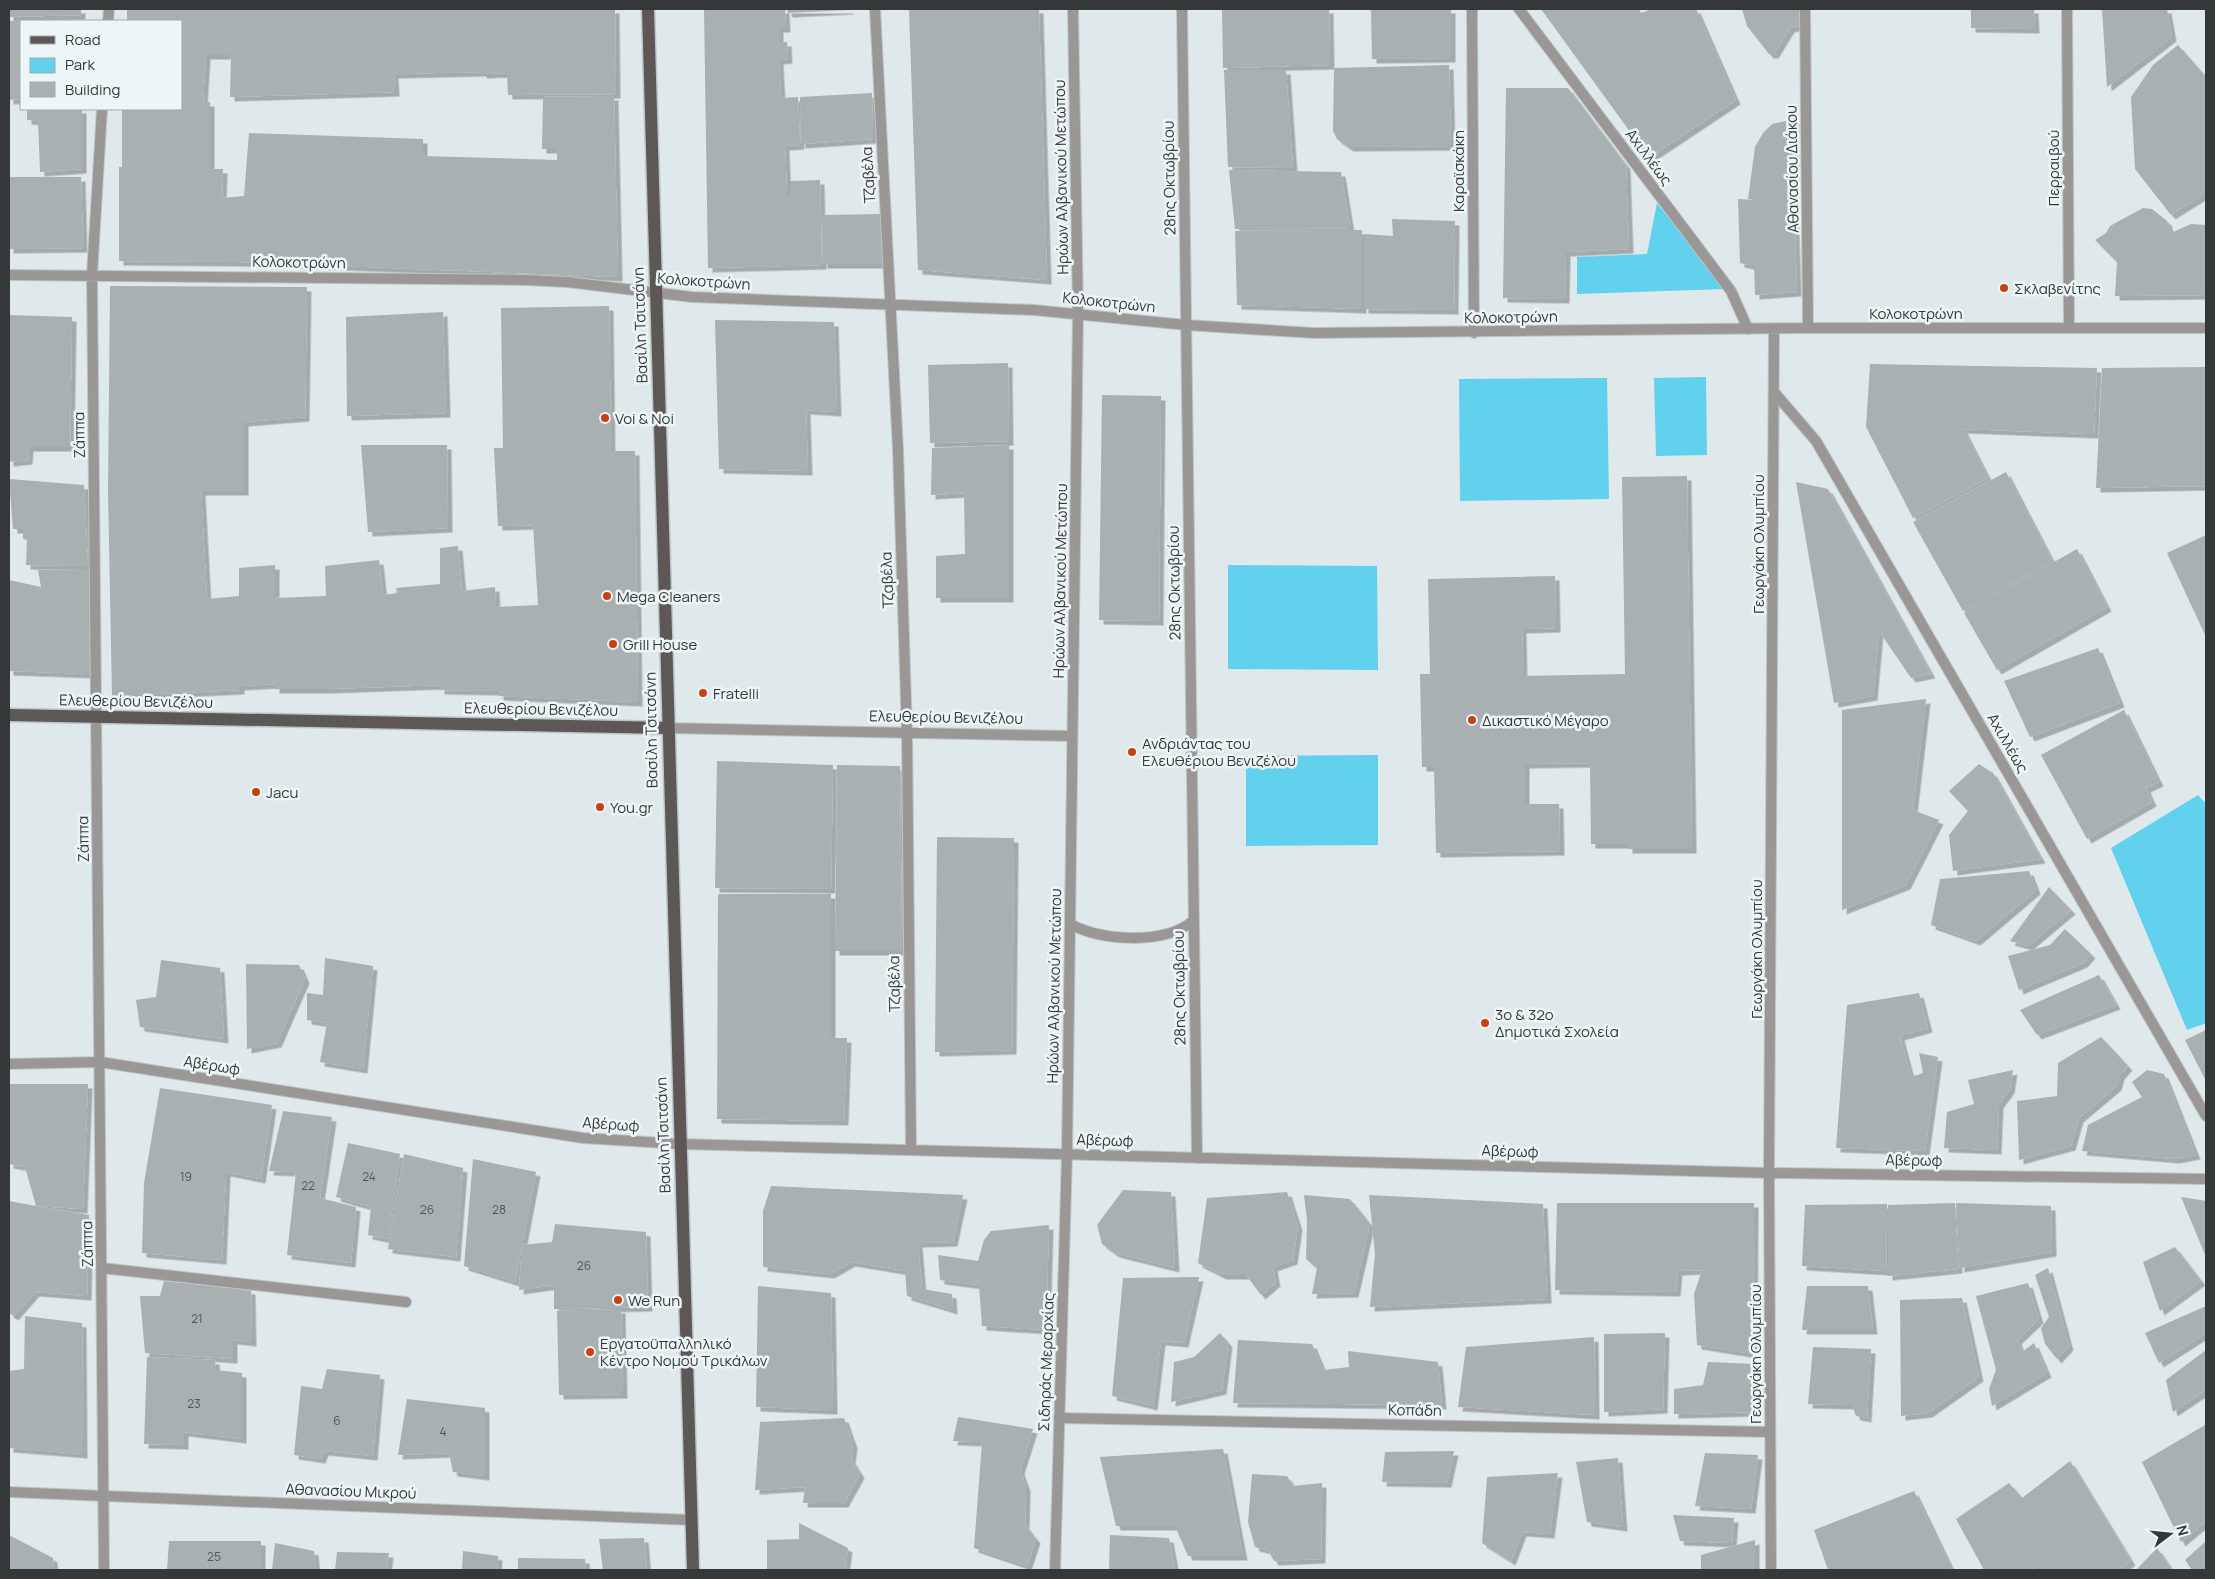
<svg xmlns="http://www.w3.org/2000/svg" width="2215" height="1579" font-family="Manrope,sans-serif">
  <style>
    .green { fill: #62d1ee }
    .building { fill: #a8b0b2; filter: url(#shadow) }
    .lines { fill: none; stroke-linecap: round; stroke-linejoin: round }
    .service-casing { stroke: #bdc5c7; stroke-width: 12 }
    .pedestrian-casing { stroke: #bdc5c7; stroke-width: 12 }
    .minor-casing { stroke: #bdc5c7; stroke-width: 12 }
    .primary-casing { stroke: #bdc5c7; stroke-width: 15 }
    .service { stroke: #9a9796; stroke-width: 10 }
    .pedestrian { stroke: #9a9796; stroke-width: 10 }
    .minor { stroke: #9a9796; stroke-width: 10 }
    .primary { stroke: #5d5755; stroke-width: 12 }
    .poi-dot { fill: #c94112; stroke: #edf5f7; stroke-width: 2 }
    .labels { text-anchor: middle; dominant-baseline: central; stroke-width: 5; stroke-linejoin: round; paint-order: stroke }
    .number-label { font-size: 12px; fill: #525657 }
    .street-label { font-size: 15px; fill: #353839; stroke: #edf5f7 }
    .poi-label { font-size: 15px; fill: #353839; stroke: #edf5f7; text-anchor: start }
  </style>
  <defs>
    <filter id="shadow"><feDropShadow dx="4.5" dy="4.5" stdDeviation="0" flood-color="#0004"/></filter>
  </defs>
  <rect width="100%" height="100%" fill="#dfe8ea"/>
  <path class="green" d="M1657 203 1725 289 1577 294V257L1647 254Z
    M1706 377 1707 455 1656 456 1654 378Z
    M1607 378 1609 499 1460 501 1459 379Z
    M1228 565 1377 566 1378 670 1228 669Z
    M1378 755V845L1246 846V756Z
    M2198 795 2206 804V1023L2187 1030 2111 848Z"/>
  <path class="building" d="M9 9H81V15L9 17Z
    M127 9H615L616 94 508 95 507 73 482 74V72L394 74 395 92 230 97 231 55H206L203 102H210V169H223L222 198 244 196 249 133 423 139V156L557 160V149H542L543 97 614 96 618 277 239 262 119 261V167H122V109H181V21H127Z
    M704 9H785L786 28H779V42H787L788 59 779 60 781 98 798 97 800 145 785 146 787 197 790 198V181L820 180 822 265 708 268Z
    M787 9H849V10L788 13Z
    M909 9H1039L1047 280 918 270Z
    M1222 9H1329L1330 65 1223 68Z
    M1371 9H1451V58L1372 59Z
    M1541 9H1639L1641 13 1652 9H1696L1736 100 1649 158Z
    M1742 9H1803V25L1790 28 1774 54H1769L1747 26Z
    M1971 9H2034L2035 29 1971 28Z
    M2102 9H2167L2172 37 2107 87Z
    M9 21H21V99L9 100Z
    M2178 45 2206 77 2205 108 2206 110V193L2171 215 2135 169 2131 97 2153 65Z
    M1449 65 1451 146 1349 147 1337 139 1333 131 1334 68Z
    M1224 70H1286L1293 168 1228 167Z
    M1506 88H1568L1626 165 1629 249 1566 252 1565 299 1503 298Z
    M872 93 873 139 801 144 800 97Z
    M27 109H82V169L40 172 38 121 27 120Z
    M1795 119 1794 203 1797 292 1755 295 1754 266 1740 263 1738 199 1755 200 1748 199 1755 147 1763 133 1772 124Z
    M1229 170 1341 172 1350 228 1235 229Z
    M9 177H81L83 248 9 249Z
    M2143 208 2152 209 2167 221 2171 233 2191 224 2206 225V295L2115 296 2117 262 2095 240 2106 233 2110 226Z
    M882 214 884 264H823L822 215Z
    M1392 219 1455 221 1454 310 1364 309V234L1393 236Z
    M1362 230V309L1237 305 1235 231Z
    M110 286 307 287 305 417 244 422V491H201L207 599 239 596V568L275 565V598L326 596 325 566 379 560 383 595 397 593 396 588 440 584V548L458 546 462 591 495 587 496 607 538 605 533 525 498 526 494 448H503L501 308 609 306 611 451H635L638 702 499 696V691L440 690V685L327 689H275V684L240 686V690L112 696 108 491Z
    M443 312 446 413 347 416 346 317Z
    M9 315 72 317 70 447H29L28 460 9 462Z
    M715 320 834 322 837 412 806 410 808 471 719 469Z
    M1008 363 1009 441 930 443 928 365Z
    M1870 364 2097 368 2094 434 1963 429 1988 478 1913 518 1866 427Z
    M2206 367V486L2096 488 2102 368Z
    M1102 395 1161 396 1159 621 1099 620Z
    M361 445H447L448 528 368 532Z
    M1009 445V598H936V556L965 554 964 493 931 495 932 448Z
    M2006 472 2052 561 1963 611 1913 522Z
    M1687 476 1692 849H1628V844H1591L1590 763 1525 764V804H1559L1560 851 1436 853 1434 767H1422L1420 674H1430L1428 579 1555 576 1556 628 1522 629 1523 676 1625 674 1622 477Z
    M9 479 84 485 88 566 26 565 27 540 23 539V529H13Z
    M1796 482 1828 489 1931 674 1911 678 1879 631 1873 696 1834 703Z
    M2206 535V637L2167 553Z
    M2077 549 2107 607 1997 670 1964 613Z
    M38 570H89L91 674 9 671V580L41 587Z
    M2098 648 2120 703 2030 737 2004 681Z
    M1926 699 1913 810 1939 820 1906 885 1842 910V710Z
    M2124 710 2159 782 2146 788 2152 802 2087 839 2041 755Z
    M717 761 833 765 831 889 715 888Z
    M1979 764 1993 773 2041 859 1953 871 1949 835 1968 811 1949 791Z
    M837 765 900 766 902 951H835Z
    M937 837 1014 838 1012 1050 935 1052Z
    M2029 871 2036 890 1976 941 1931 925 1940 879Z
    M2049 887 2071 910 2028 946 2010 941Z
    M718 894H831V1038H847L844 1121 717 1119Z
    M2065 929 2091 954 2083 963 2019 990 2008 956 2050 945Z
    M325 958 373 966 363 1069 320 1062 327 1023 307 1020V993L323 995Z
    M161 960 220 968 224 1039 140 1027 136 1000 156 997Z
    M246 964 299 965 305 979 277 1043 247 1049Z
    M2099 975 2116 1005 2037 1035 2020 1010Z
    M1919 993 1928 1028 1900 1036 1911 1077 1923 1073 1919 1053 1938 1057 1925 1151 1836 1148 1847 1005Z
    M2206 1030V1081L2185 1040Z
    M2101 1037 2128 1066 2120 1075 2117 1086 2079 1118 2071 1146 2019 1160 2017 1101 2057 1096 2058 1063Z
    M2013 1070 2010 1089 1999 1104 1997 1150 1944 1148 1947 1112 1974 1104 1968 1080Z
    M2147 1070 2164 1074 2196 1155 2175 1159 2082 1151 2088 1125 2142 1097 2132 1082Z
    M9 1084H88L83 1209 36 1206 89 1215 87 1296 35 1292 14 1316 9 1313V1201L36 1206 25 1167 9 1164Z
    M160 1088 272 1105 261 1179 226 1172 222 1260 142 1253 144 1183Z
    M283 1111 332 1117 320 1198 356 1207 351 1263 287 1255 296 1172 269 1171Z
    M348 1143 400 1154 388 1239 368 1235 371 1207 336 1197Z
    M404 1154 463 1168 456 1257 388 1249Z
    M473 1159 536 1172 515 1282 464 1266Z
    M771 1186 963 1195 953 1242 918 1243 922 1289 952 1294 953 1310 907 1296 905 1271 851 1262 830 1274 763 1267V1211Z
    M1123 1190 1171 1192 1175 1268 1115 1253 1102 1244 1097 1225Z
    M1287 1192 1298 1226 1293 1260 1273 1267 1276 1282 1261 1295 1246 1275H1222L1198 1263 1207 1198Z
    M1304 1195 1350 1199 1370 1224 1354 1293 1312 1294 1317 1268 1306 1259 1307 1220Z
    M1369 1195 1543 1204 1547 1299 1370 1307 1375 1254Z
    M2181 1197 2206 1201V1257Z
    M1557 1203H1754L1753 1354 1697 1345 1694 1294 1702 1270 1678 1271 1676 1292 1555 1290Z
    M1955 1203 1958 1269 1888 1276V1205Z
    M1956 1203 2051 1206 2052 1252 1960 1268Z
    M1887 1204 1886 1271 1802 1266 1805 1205Z
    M555 1224 646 1232 648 1307 554 1309V1285L519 1290 522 1245 552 1242Z
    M1049 1225 1046 1330 982 1326 979 1285 940 1280 938 1255 978 1261 984 1240 991 1231Z
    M2175 1247 2201 1281 2160 1311 2143 1262Z
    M2048 1268 2069 1346 2057 1359 2045 1344 2041 1328 2049 1317 2035 1275Z
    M1199 1277 1184 1343 1161 1341 1153 1406 1112 1396 1123 1278Z
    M164 1281 251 1290 252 1342 233 1340V1359L145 1353 140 1296H160Z
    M2028 1283 2039 1319 2017 1340 2022 1352 2034 1343 2047 1373 1992 1406 1989 1389 1996 1370 1976 1296Z
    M758 1286 831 1293 833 1410 756 1407Z
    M1807 1286H1868L1873 1330H1802Z
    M1962 1298 1979 1377 1928 1413 1901 1416 1900 1300Z
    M2206 1306V1333L2159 1363 2145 1333Z
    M621 1309 623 1394 559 1395 557 1311Z
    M25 1316 82 1323 83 1454 9 1448V1371L24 1369Z
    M1220 1333 1228 1343 1222 1390 1171 1402 1174 1362 1194 1357Z
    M1665 1333 1663 1409 1604 1412V1334Z
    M1594 1337 1595 1415 1458 1407 1466 1347Z
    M1238 1340 1312 1344 1323 1370 1349 1367 1348 1351 1438 1362 1442 1405 1233 1403Z
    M1813 1347 1871 1349 1867 1418 1856 1416 1852 1405 1808 1404Z
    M2206 1350V1390L2173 1412 2166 1380Z
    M147 1357 215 1360 216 1370 242 1373V1439L184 1432V1445L144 1444Z
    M1708 1362 1754 1364 1755 1412 1674 1414V1389L1703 1385Z
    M327 1369 380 1375 373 1456 324 1451 321 1459 294 1455 301 1386 322 1389Z
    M407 1399 485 1408V1476L453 1472 449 1453 398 1455Z
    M958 1417 1033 1429 1020 1470 1026 1487 1025 1525 1036 1539 1027 1566 974 1548 982 1442 953 1441Z
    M844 1418 853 1444 851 1459 860 1474 844 1503H803L805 1487 755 1490 760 1422Z
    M2205 1425 2206 1521 2181 1542 2142 1462Z
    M1223 1449 1243 1556H1188L1175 1526H1116L1100 1457Z
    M1454 1451 1447 1483 1382 1482 1385 1452Z
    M1705 1453 1758 1455 1751 1509 1695 1506Z
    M1618 1458 1623 1527 1587 1522 1576 1462Z
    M2070 1461 2131 1561 2119 1570H2044L2042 1565 2031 1570H1984L1956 1519 2009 1483 2022 1498Z
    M1558 1473 1550 1534 1522 1532 1511 1561 1482 1543 1487 1477Z
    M1252 1474 1287 1476 1293 1486 1322 1483 1321 1559 1274 1561 1268 1550 1255 1547 1248 1522Z
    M1914 1491 1952 1570H1828L1814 1530Z
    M1673 1515 1734 1518 1732 1543 1680 1541Z
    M799 1523 848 1548 845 1570H767V1540L799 1539Z
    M9 1535 53 1558 54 1570H9Z
    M1110 1535 1169 1538 1175 1570H1109Z
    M644 1538 647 1570H603L599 1539Z
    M1755 1540V1570H1701V1555Z
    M169 1541H261V1570H167Z
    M2206 1541V1570H2192L2185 1560Z
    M275 1543 314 1551 316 1570H272Z
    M2157 1548 2172 1570H2136Z
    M463 1551 498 1556 497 1570H462Z
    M337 1552 389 1553 387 1570H335Z
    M518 1558 585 1559 586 1570H518Z"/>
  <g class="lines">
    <g class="service-casing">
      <path id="service" d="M1070 924C1102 941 1164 945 1193 921"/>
    </g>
    <g class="pedestrian-casing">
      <path id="pedestrian" d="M1519 9 1731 291 1748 329
        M1059 1418 1770 1432"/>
    </g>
    <g class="minor-casing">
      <path id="minor" d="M875 9 898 450 907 733 911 1150
        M1182 9 1197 1158
        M1472 9 1474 333
        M1805 9 1808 328
        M2067 9 2069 327
        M108 21 109 9
        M102 109 92 275 104 1570
        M9 275 525 280 567 282 692 297 1034 310 1186 325 1314 333 1808 328H2206
        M1774 392 1816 441 2206 1116
        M667 728 1072 736
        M9 1064 100 1062 583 1138 680 1144 1769 1173 2206 1179
        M102 1268 406 1302
        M9 1492 691 1520
        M1055 1570 1067 1154 1078 313 1073 9
        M1771 1570 1769 1173 1774 329"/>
    </g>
    <g class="primary-casing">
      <path id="primary" d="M648 9 693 1570
        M9 715 667 728"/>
    </g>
    <use href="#service" class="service"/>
    <use href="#pedestrian" class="pedestrian"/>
    <use href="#minor" class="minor"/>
    <use href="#primary" class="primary"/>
  </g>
  <g class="poi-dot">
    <circle cx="2004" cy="288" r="5"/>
    <circle cx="605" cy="418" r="5"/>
    <circle cx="607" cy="596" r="5"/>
    <circle cx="613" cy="644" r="5"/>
    <circle cx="703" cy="693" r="5"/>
    <circle cx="1472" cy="720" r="5"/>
    <circle cx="1132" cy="752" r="5"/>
    <circle cx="256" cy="792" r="5"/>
    <circle cx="600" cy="807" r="5"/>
    <circle cx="1485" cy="1023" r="5"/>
    <circle cx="618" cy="1300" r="5"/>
    <circle cx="590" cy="1352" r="5"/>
  </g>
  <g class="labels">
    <g class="number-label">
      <text x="186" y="1176">19</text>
      <text x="369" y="1176">24</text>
      <text x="308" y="1185">22</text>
      <text x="427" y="1209">26</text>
      <text x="499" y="1209">28</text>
      <text x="584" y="1265">26</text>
      <text x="197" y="1318">21</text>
      <text x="194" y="1403">23</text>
      <text x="337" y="1420">6</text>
      <text x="443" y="1431">4</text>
      <text x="214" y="1556">25</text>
    </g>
    <g class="street-label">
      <text transform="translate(1649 157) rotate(53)">Αχιλλέως</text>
      <text transform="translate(2053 168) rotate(-90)">Περραιβού</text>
      <text transform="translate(1792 169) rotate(-91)">Αθανασίου Διάκου</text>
      <text transform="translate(1458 171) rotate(-90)">Καραϊσκάκη</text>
      <text transform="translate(868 175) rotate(-93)">Τζαβέλα</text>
      <text transform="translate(1061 177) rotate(-91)">Ηρώων Αλβανικού Μετώπου</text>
      <text transform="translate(1169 178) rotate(-91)">28ης Οκτωβρίου</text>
      <text transform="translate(299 262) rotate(1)">Κολοκοτρώνη</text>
      <text transform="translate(704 281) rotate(4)">Κολοκοτρώνη</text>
      <text transform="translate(1109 302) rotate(6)">Κολοκοτρώνη</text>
      <text x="1916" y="313">Κολοκοτρώνη</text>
      <text transform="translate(1511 317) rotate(-1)">Κολοκοτρώνη</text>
      <text transform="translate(640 325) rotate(-92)">Βασίλη Τσιτσάνη</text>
      <text transform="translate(79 435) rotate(-91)">Ζάππα</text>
      <text transform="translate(1758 544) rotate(-90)">Γεωργάκη Ολυμπίου</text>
      <text transform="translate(887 580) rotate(-92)">Τζαβέλα</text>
      <text transform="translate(1060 581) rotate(-89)">Ηρώων Αλβανικού Μετώπου</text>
      <text transform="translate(1174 583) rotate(-91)">28ης Οκτωβρίου</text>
      <text transform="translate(136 701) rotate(1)">Ελευθερίου Βενιζέλου</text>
      <text transform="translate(541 709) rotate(1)">Ελευθερίου Βενιζέλου</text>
      <text transform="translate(946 717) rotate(1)">Ελευθερίου Βενιζέλου</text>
      <text transform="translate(651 730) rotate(-91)">Βασίλη Τσιτσάνη</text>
      <text transform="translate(2008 743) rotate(60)">Αχιλλέως</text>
      <text transform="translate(83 839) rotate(-91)">Ζάππα</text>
      <text transform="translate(1756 949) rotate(-90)">Γεωργάκη Ολυμπίου</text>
      <text transform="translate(894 984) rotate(-91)">Τζαβέλα</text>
      <text transform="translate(1054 986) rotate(-89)">Ηρώων Αλβανικού Μετώπου</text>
      <text transform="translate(1179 988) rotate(-91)">28ης Οκτωβρίου</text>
      <text transform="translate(212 1065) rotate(9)">Αβέρωφ</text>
      <text transform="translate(611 1124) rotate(4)">Αβέρωφ</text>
      <text transform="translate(663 1135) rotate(-92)">Βασίλη Τσιτσάνη</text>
      <text transform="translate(1105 1140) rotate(2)">Αβέρωφ</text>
      <text transform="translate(1510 1151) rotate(2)">Αβέρωφ</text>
      <text transform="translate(1914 1160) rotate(1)">Αβέρωφ</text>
      <text transform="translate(87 1244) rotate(-91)">Ζάππα</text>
      <text transform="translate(1755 1354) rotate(-90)">Γεωργάκη Ολυμπίου</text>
      <text transform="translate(1046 1362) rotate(-88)">Σιδηράς Μεραρχίας</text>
      <text transform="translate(1415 1410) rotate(1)">Κοπάδη</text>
      <text transform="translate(351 1491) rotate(2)">Αθανασίου Μικρού</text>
    </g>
    <g class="poi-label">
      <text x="2014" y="288">Σκλαβενίτης</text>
      <text x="615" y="418">Voi &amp; Noi</text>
      <text x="617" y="596">Mega Cleaners</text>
      <text x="623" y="644">Grill House</text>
      <text x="713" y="693">Fratelli</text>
      <text x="1482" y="720">Δικαστικό Μέγαρο</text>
      <text x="1142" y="743">Ανδριάντας του<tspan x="1142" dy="17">Ελευθέριου Βενιζέλου</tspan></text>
      <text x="266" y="792">Jacu</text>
      <text x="610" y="807">You.gr</text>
      <text x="1495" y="1014">3ο &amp; 32ο<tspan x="1495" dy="17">Δημοτικά Σχολεία</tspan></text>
      <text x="628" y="1300">We Run</text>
      <text x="600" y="1343">Εργατοϋπαλληλικό<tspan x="600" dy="17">Κέντρο Νομού Τρικάλων</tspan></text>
    </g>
  </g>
  <rect width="2215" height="1579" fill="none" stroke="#353839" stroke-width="20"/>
  <rect x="20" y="20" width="162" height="90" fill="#edf5f7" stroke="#a3a9ab"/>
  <rect x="30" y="36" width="25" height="8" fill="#5d5755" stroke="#a3a9ab"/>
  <text x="65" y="45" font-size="15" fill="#353839">Road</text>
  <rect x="30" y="58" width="25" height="15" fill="#62d1ee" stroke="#a3a9ab"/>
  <text x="65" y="70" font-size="15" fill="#353839">Park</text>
  <rect x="30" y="82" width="25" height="15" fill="#a8b0b2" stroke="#a3a9ab"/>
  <text x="65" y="95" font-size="15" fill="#353839">Building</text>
  <g transform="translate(2170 1534) rotate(74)" stroke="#edf5f7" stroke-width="4" paint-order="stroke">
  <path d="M0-4L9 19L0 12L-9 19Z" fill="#353839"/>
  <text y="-8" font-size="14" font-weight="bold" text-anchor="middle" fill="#353839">N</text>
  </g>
</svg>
